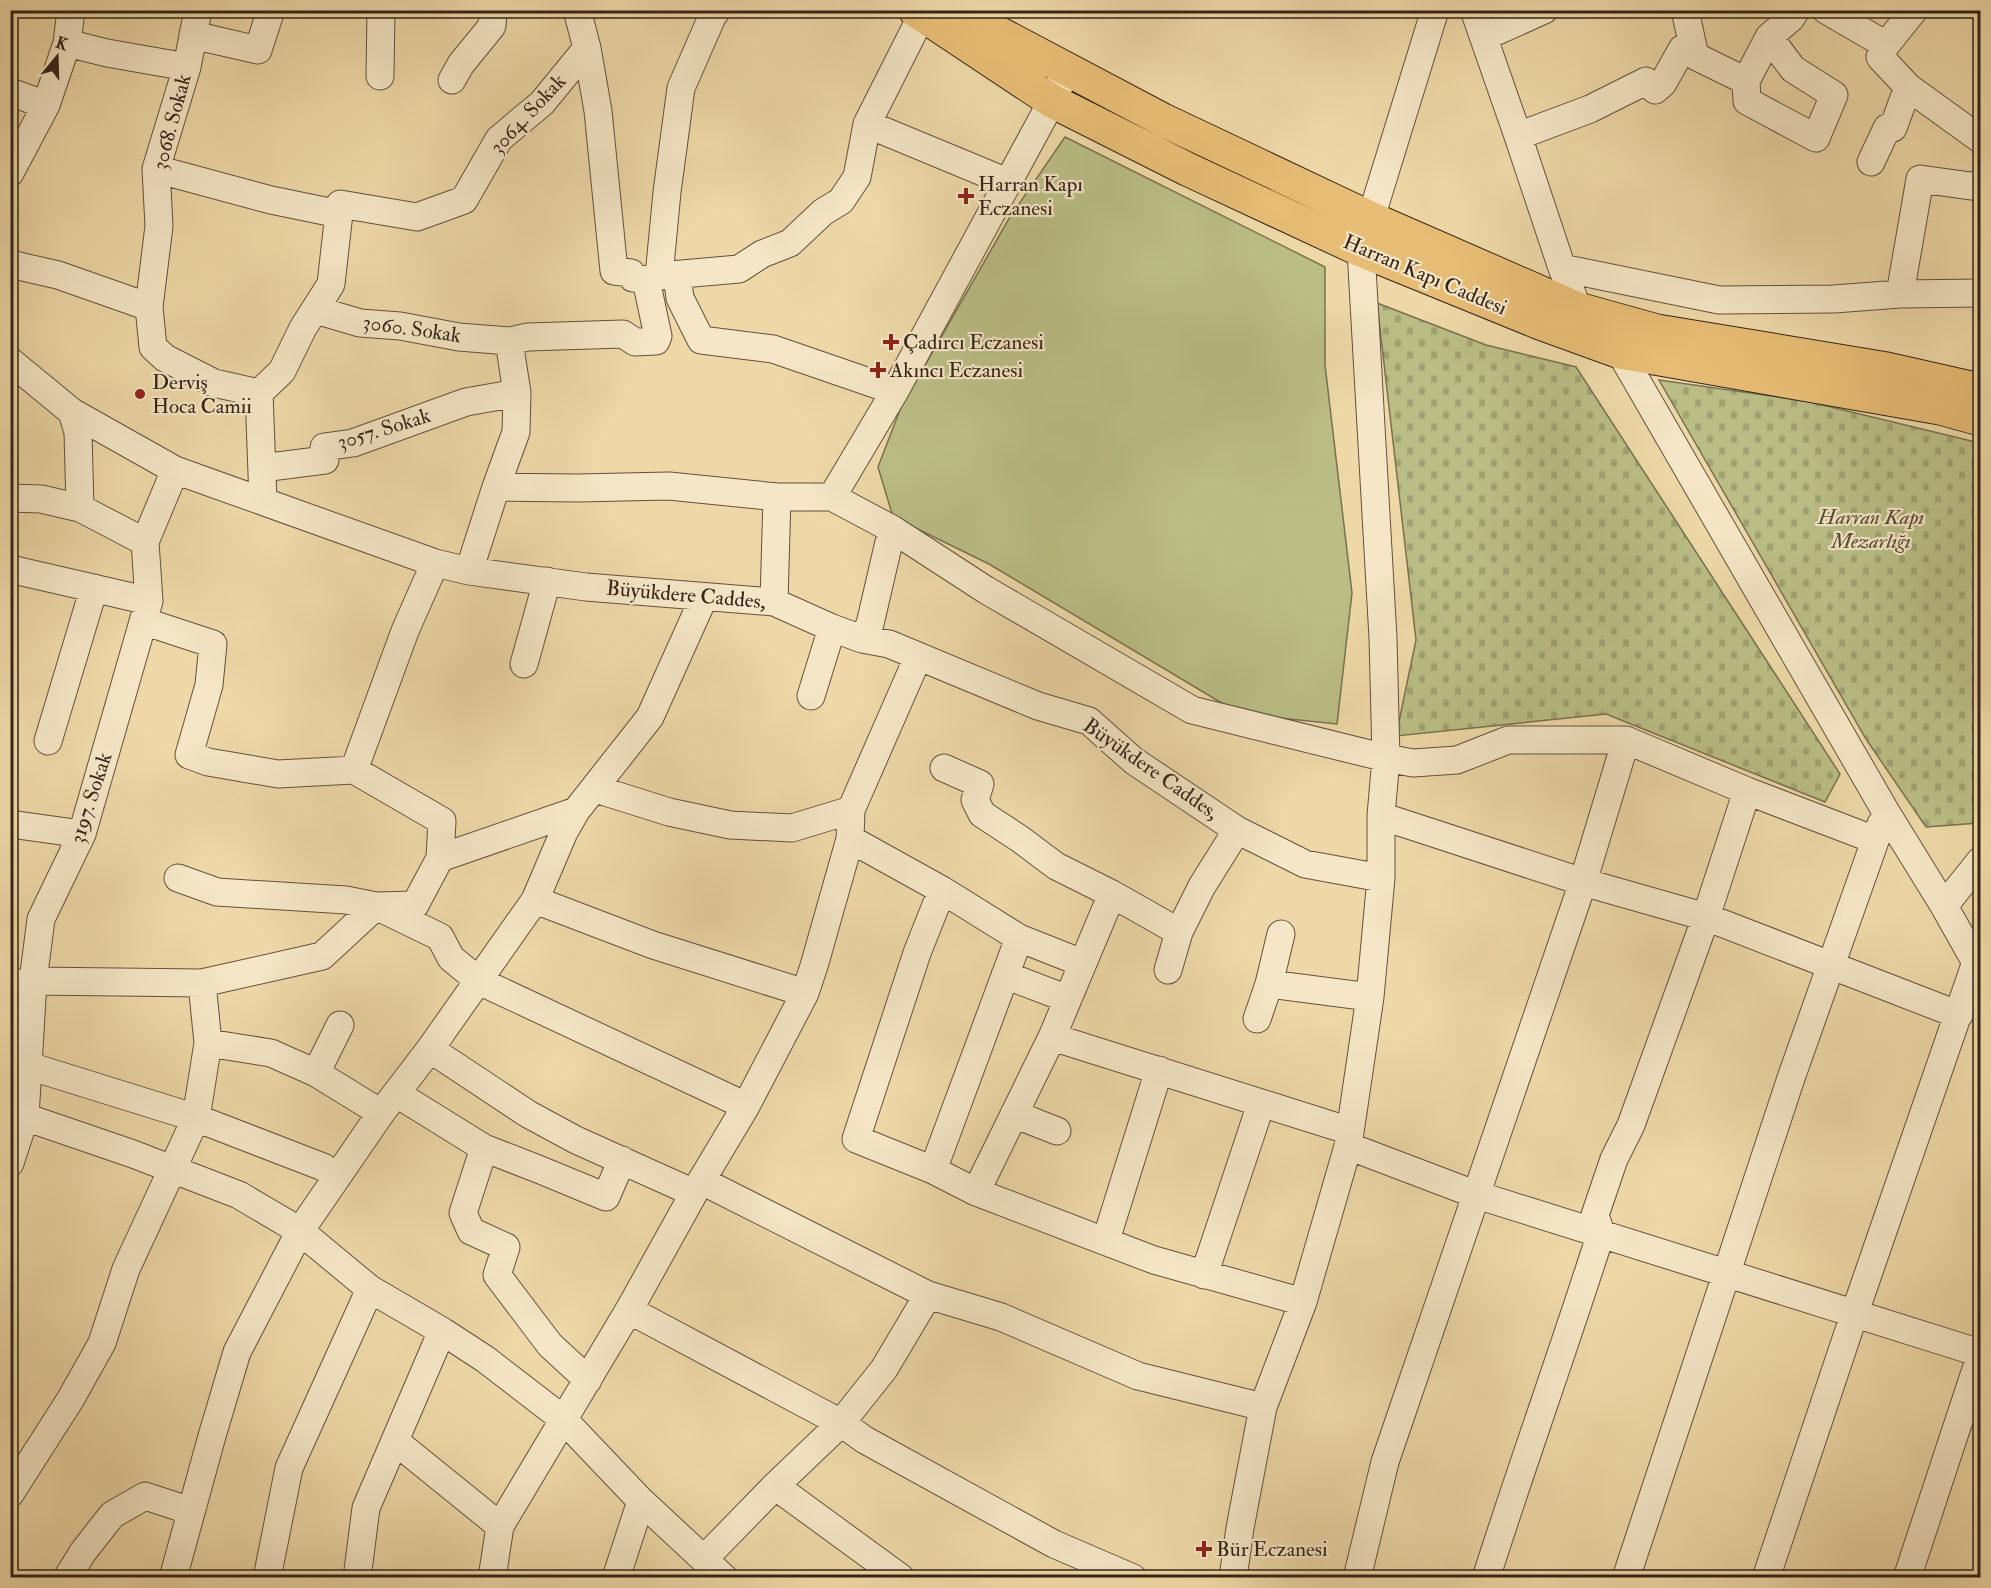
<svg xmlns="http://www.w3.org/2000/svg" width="1991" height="1588" font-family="'IM FELL Double Pica',serif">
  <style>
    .green { fill: #babe86; stroke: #777150; stroke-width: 1.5 }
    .cemetery { fill: url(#cemetery-stones); stroke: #777150; stroke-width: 1.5 }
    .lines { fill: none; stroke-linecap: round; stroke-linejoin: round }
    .minor-casing { stroke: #62513c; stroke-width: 29 }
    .major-casing { stroke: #342419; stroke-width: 35 }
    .minor { stroke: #f4e6c6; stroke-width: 27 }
    .major { stroke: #e7bc74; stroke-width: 33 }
    .poi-dot { fill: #8f2418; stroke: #f4e6c6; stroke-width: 2 }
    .labels { text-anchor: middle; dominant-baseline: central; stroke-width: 4.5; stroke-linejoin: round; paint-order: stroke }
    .street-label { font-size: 21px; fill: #342419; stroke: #f4e6c6 }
    .poi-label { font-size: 21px; fill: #342419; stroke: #f4e6c6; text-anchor: start }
    .park-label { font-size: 21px; font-style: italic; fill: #564a34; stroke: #f4e6c6 }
  </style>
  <defs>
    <pattern id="cemetery-stones" width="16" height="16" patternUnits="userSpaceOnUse" patternTransform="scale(1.5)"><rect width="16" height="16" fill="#babe86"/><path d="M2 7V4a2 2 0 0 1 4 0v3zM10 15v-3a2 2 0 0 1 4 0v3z" fill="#a0a373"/></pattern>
  </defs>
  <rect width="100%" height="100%" fill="#eed8a7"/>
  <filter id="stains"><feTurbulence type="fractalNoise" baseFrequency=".00333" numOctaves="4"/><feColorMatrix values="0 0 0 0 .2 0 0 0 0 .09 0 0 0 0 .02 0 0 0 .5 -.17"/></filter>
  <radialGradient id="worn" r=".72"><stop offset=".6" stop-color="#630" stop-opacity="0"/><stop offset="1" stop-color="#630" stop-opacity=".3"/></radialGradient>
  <path class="green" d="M1065 137 1325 267V365L1352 593 1337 724 1240 714 989 564 893 517 878 467 901 407 1010 217Z"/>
  <path class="cemetery" d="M1377 303 1486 345 1576 367 1840 774 1825 802 1606 714 1396 736 1416 640Z
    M1659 380 1806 401 1980 443 1979 823 1926 827 1866 739Z"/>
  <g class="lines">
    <g class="minor-casing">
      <path id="minor" d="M198 10 187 67 156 169 159 226 149 307 153 347 165 358 214 383 259 393
        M717 10 712 17 681 88 667 192 659 276 739 269 762 254 790 243 823 212 841 201 857 177 867 124
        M1474 10 1518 136 1562 268 1578 309 1620 352 1886 812 1944 906 1980 970
        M1685 10 1695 56 1746 81 1769 37 1791 18 1796 10
        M1826 10 1886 45
        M1914 10 1886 45 1880 57 1908 87 1980 139
        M922 15 867 124 1007 182
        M193 35 258 50 271 10
        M1484 37 1544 10
        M67 43 107 53 187 67
        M587 48 598 111 614 271 631 273 633 278 646 280 659 276
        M1067 69 1052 101 895 391 832 497 892 529 986 590 1192 710 1386 758 1413 763 1457 760 1508 740H1626L1747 791 1875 840
        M380 76 381 10
        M452 80 461 64 492 26 493 10
        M1746 81 1747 101 1816 138 1834 95 1793 69 1769 37
        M10 92 46 105
        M1518 136 1590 109 1646 81 1655 90 1663 83 1682 49 1693 46
        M1871 162 1887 128H1893L1908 87
        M156 169 271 200 339 214
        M10 173 46 105 67 43 71 10
        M10 264 58 275 149 307
        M1562 268 1719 300 1834 299 1900 294 1980 293
        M677 275 680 298 701 340 773 349 895 391
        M1900 294 1920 179 1978 187 1980 182
        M316 310 360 323 400 326 459 337 509 341
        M10 361 72 412 175 470 435 563 469 571 586 587 774 602 832 628 862 639 889 644 1038 706 1089 721 1134 761 1237 830 1305 864 1381 878
        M72 412 78 432 80 508 145 542
        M262 468 325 460 324 447 353 443 466 402 517 393
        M496 487 578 488 669 486 777 497H832
        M10 498 41 499 80 508
        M263 500 259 393 282 371 303 328 331 284 340 204 417 217 464 200 499 139 542 103 587 48 577 10
        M435 563 405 631 354 770 442 821 440 858
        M10 569 149 601
        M469 571 496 487 516 432 517 393 509 341 528 337 623 334 635 342 656 341 658 336 646 280
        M774 602 777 497
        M143 621 213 644 209 685 189 755 208 762 278 774 354 770
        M862 639 870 624 892 529
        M524 664 547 581
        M811 696 832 628
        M48 741 94 588
        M944 768 980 784 975 800 982 814 1020 839 1056 866 1112 894 1179 932
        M596 789 669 812 730 825 792 828 851 810
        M1381 816 1583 882 1706 917 1959 1015
        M10 824 82 834
        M850 839 942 890 1019 938 1082 963
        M178 878 217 892 346 900 376 906 440 937 451 958 479 981 746 1106
        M942 890 917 953 856 1139 933 1170 976 1192 1154 1260 1303 1302
        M535 900 653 945 805 993
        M1944 906 1980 861
        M1168 970 1179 932 1202 886 1237 830
        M1005 975 1068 999
        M1269 984 1370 997
        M10 985 33 981 202 983 322 956 376 906 415 905 440 858 576 811
        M1257 1019 1269 984 1281 934
        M1052 1037 1350 1131
        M208 1043 271 1053 316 1073 381 1113
        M430 1049 528 1114 576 1140 694 1193
        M29 1066 196 1118 323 1167 337 1177
        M316 1073 340 1025
        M397 1094 484 1148 538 1169 606 1197 622 1160
        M1014 1114 1057 1131
        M25 1117 133 1154 239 1195 300 1231 370 1289 442 1331 485 1359 563 1419 641 1501 724 1578
        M1348 1146 1477 1195 1980 1353
        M484 1148 463 1213 471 1231 506 1247 497 1275 550 1345 588 1380
        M10 1163 25 1117 33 981 41 919 82 834 149 601 145 542 175 470
        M933 1170 1019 938
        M702 1181 928 1295 1001 1317 1138 1376 1263 1407
        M976 1192 1052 1037 1112 894
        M1106 1240 1159 1070
        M1204 1275 1261 1104
        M629 1310 841 1423 865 1440 1054 1544 1133 1578
        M395 1441 500 1526
        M775 1486 901 1578
        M10 1494 70 1400 102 1343 126 1269 196 1118 208 1043 202 983
        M704 1559 775 1486 841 1423 884 1369 928 1295
        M67 1578 83 1552 112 1515 145 1496 191 1511
        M173 1578 212 1436 237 1352 300 1231 381 1113 430 1049 535 900 564 832 576 811 650 717 704 597
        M267 1578 289 1468 370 1289
        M357 1578 366 1508 442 1331
        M492 1578 500 1526 629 1310 694 1193 746 1106 805 993 814 966 850 839 851 810 918 657
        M616 1578 641 1501
        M1233 1578 1240 1528 1263 1407 1303 1302 1348 1146 1370 997 1381 878V816L1386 758 1383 638 1361 250 1435 10
        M1357 1578 1385 1462 1583 882 1626 740
        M1486 1578C1523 1462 1564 1349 1601 1233L1595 1215 1614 1159 1631 1125 1706 917 1747 791
        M1626 1578 1791 1078 1881 824
        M1766 1578 1855 1312 1976 962
        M1907 1578 1980 1357"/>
    </g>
    <g class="major-casing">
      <path id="major" d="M915 10 1052 101 1189 170 1361 250 1540 323 1620 352 1940 408 1980 419
        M955 10 1163 120 1370 218 1578 309 1657 331 1887 369 1980 390"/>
    </g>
    <use href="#minor" class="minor"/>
    <use href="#major" class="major"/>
  </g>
  <g class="poi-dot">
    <path d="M963 187h6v6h6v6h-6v6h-6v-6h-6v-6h6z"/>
    <path d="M888 333h6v6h6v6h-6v6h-6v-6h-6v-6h6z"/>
    <path d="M875 361h6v6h6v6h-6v6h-6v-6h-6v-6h6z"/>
    <circle cx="140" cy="394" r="6"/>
    <path d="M1201 1540h6v6h6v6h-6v6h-6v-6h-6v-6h6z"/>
  </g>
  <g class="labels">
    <g class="street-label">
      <text transform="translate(528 114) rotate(-47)">3064. Sokak</text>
      <text transform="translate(172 122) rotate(-75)">3068. Sokak</text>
      <text transform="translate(1425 275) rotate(23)">Harran Kapı Caddesi</text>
      <text transform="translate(412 329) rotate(8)">3060. Sokak</text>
      <text transform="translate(384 429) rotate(-17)">3057. Sokak</text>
      <text transform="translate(686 595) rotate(5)">Büyükdere Caddes,</text>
      <text transform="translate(1151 769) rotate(35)">Büyükdere Caddes,</text>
      <text transform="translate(91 798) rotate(-72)">3197. Sokak</text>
    </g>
    <g class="poi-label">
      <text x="978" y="184">Harran Kapı<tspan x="978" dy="24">Eczanesi</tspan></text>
      <text x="903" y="342">Çadırcı Eczanesi</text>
      <text x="890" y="370">Akıncı Eczanesi</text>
      <text x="152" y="382">Derviş<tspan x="152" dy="24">Hoca Camii</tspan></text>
      <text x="1216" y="1549">Bür Eczanesi</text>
    </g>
    <g class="park-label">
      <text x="1871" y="517">Harran Kapı<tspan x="1871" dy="24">Mezarlığı</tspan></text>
    </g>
  </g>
  <rect width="1991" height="1588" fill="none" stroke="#eed8a7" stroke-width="36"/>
  <rect x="12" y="12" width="1967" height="1564" fill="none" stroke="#342419" stroke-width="3"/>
  <rect x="18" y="18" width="1955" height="1552" fill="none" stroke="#342419" stroke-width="1.5"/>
  <g transform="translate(57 57) rotate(19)" stroke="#f4e6c6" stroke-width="4.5" paint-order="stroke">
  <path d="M0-4.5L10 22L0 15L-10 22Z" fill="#342419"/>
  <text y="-9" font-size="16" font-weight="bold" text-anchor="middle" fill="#342419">K</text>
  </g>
  <rect width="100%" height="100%" filter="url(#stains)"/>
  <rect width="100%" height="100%" fill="url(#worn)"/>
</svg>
